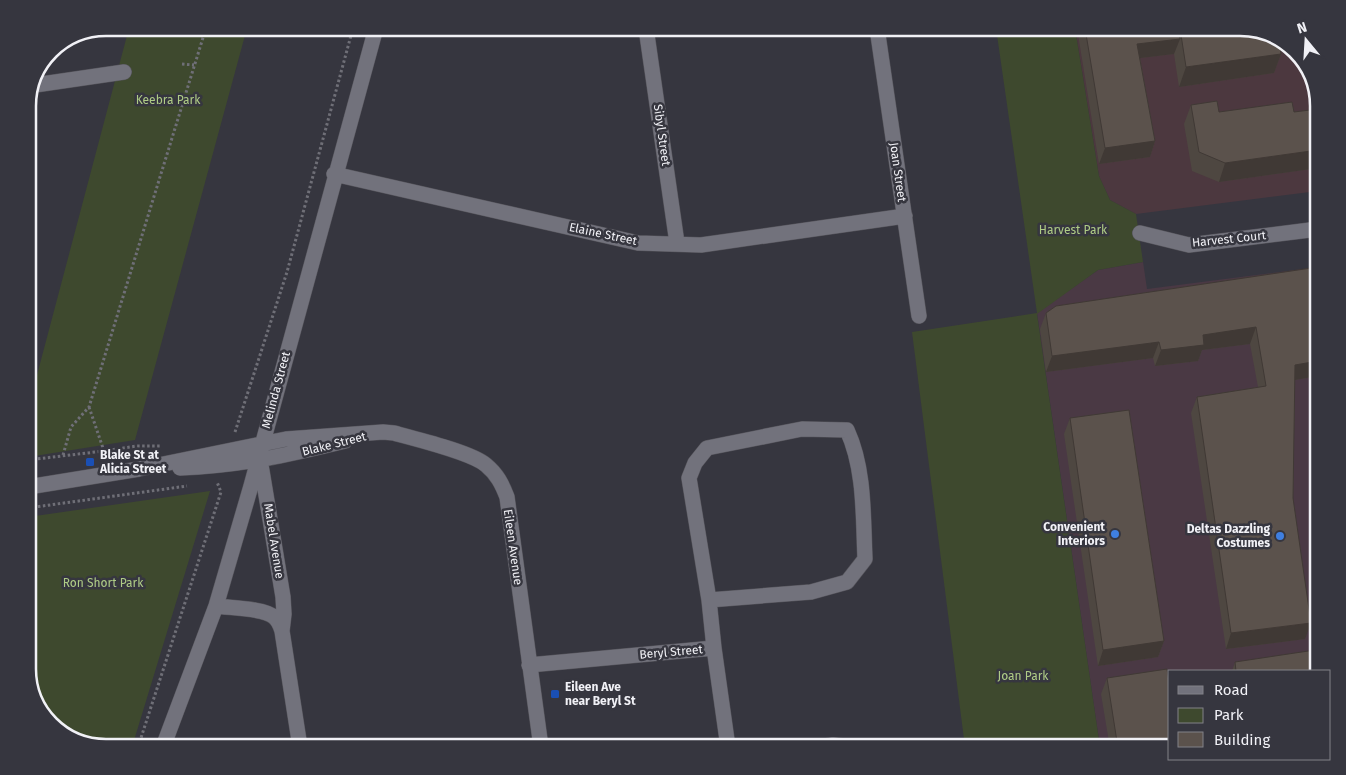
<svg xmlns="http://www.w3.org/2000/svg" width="1346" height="775" font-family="'Fira Sans',sans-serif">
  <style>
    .commercial { fill: #4a3944 }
    .industrial { fill: #4c383f }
    .green { fill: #3e492e }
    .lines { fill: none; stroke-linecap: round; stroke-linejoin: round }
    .street-casing { stroke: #55545b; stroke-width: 16 }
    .path { stroke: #6f6f77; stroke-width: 3; stroke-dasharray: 2.5 2.5; stroke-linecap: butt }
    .street { stroke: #72727c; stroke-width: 15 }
    .wall { fill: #4e4741 }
    .shaded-wall { fill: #403935 }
    .building { fill: #5b524c; stroke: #403935 }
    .transit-dot { fill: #1a4fb4; stroke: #36363f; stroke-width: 2 }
    .shop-dot { fill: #3f7fe0; stroke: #36363f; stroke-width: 2 }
    .labels { text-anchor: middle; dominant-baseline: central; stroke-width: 5; stroke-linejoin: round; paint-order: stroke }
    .park-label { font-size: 12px; fill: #afcc86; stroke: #36363f }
    .street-label { font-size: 12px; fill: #f1f1f6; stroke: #36363f }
    .poi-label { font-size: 12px; font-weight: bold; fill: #f1f1f6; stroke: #36363f; text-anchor: start }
    .rim { fill: none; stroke: #f1f1f6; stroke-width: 2.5 }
  </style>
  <rect width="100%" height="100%" fill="#36363f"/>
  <path class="commercial" d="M1143 262 1147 289 1318 267V671H1170V747H1100L1037 313 1098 270Z"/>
  <path class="industrial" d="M1075 28H1239L1279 38 1305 63 1318 102V191L1136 214 1110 200 1099 176Z"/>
  <path class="green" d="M129 28H247L135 440 28 457V409Z
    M996 28H1075L1099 176 1110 200 1136 214 1143 262 1098 270 1037 314 1100 747H965L912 332 1037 313Z
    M210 491 132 747H107L67 737 38 708 28 673V517Z"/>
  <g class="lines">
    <g class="street-casing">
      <path id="street" d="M646 28 677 243
        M877 28 919 316
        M35 85 124 72
        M334 174 638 243 701 245 905 216
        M1140 233 1189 245 1318 229
        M260 459 283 597 284 614 282 631
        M180 468C239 466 288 455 345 441
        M28 487 139 469 286 439 383 432 394 433C415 439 471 452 486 465 497 474 502 484 507 497L541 747
        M709 600 811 592 847 582 865 559C863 516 865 469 847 430L802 429 707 448 695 463 689 478 709 600 714 648
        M216 606C230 608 264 608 274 617 279 621 280 625 282 631L300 747
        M529 665 714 648 728 747
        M163 747 216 606 251 486 376 28
        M820 747 833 745 851 747"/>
    </g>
    <path class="path" d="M182 64 194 65
      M89 407 104 451 137 446H160
      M235 432 287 272 353 28
      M63 455 71 427 89 407 206 28
      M28 460 104 451
      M28 508 187 486
      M138 747 221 492 217 482"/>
    <use href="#street" class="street"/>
  </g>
  <path class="wall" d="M1077 28H1178L1180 39 1181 35 1281 54 1274 73 1179 87 1174 54 1140 58 1155 141 1150 157 1099 164Z
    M1191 105 1219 112H1294L1318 109V168L1219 182 1192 171 1184 124Z
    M1318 267V376L1295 380 1293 498 1305 639 1226 649 1191 413 1197 397 1258 387 1250 344 1202 350 1198 361 1155 366 1153 358 1046 372 1040 329 1046 313Z
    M1070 418 1164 641 1158 657 1098 666 1064 434Z
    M1235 662 1318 671H1232Z
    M1107 678 1170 748H1110L1101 694Z"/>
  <path class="shaded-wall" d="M1180 39 1174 54 1132 59 1137 44Z
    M1281 54 1274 73 1179 87 1186 67Z
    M1155 141 1150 157 1099 164 1105 148Z
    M1318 150V168L1219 182 1225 163Z
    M1256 327 1250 344 1202 350 1198 361 1155 366 1161 350 1203 335Z
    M1159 342 1153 358 1046 372 1052 356Z
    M1318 361V376L1289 381 1295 365Z
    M1311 623 1305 639 1226 649 1231 633Z
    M1164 641 1158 657 1098 666 1103 650Z"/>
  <path class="building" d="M1085 28H1178L1180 39 1137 44 1155 141 1105 148Z
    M1233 28H1240L1279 38 1281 54 1186 67 1181 35Z
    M1217 101 1219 112 1292 102 1294 112 1318 109V150L1225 163 1199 152 1191 105Z
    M1318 267V361L1295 365 1293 498 1311 623 1231 633 1197 397 1266 386 1256 327 1203 335 1204 345 1161 350 1159 342 1052 356 1046 313 1056 306Z
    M1129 410 1164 641 1103 650 1070 418Z
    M1315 650 1318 671H1236L1235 662Z
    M1167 669 1170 688V748H1118L1107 678Z"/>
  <g class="transit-dot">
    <rect x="85" y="457" width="10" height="10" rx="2.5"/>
    <rect x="550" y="689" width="10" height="10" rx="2.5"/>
  </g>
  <g class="shop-dot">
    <circle cx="1115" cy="534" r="5"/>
    <circle cx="1280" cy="536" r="5"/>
  </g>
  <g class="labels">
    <g class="park-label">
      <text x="168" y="100">Keebra Park</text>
      <text x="1073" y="230">Harvest Park</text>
      <text x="103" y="583">Ron Short Park</text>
      <text x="1023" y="676">Joan Park</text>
    </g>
    <g class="street-label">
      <text transform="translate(662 135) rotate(82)">Sibyl Street</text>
      <text transform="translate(898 172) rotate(82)">Joan Street</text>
      <text transform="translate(603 234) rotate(12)">Elaine Street</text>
      <text transform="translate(1229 239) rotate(-6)">Harvest Court</text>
      <text transform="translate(276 390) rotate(-75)">Melinda Street</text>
      <text transform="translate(334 444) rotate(-14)">Blake Street</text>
      <text transform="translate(274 541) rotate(81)">Mabel Avenue</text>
      <text transform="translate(513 547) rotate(82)">Eileen Avenue</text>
      <text transform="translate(671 652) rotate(-5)">Beryl Street</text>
    </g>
    <g class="poi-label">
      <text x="100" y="455">Blake St at<tspan x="100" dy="14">Alicia Street</tspan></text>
      <text x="1105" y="527" text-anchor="end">Convenient<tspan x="1105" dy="14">Interiors</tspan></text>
      <text x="1270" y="529" text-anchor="end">Deltas Dazzling<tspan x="1270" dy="14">Costumes</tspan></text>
      <text x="565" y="687">Eileen Ave<tspan x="565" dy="14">near Beryl St</tspan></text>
    </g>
  </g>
  <path d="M0 0H1346V775H0ZM106 36H1240A70 70 0 0 1 1310 106V669A70 70 0 0 1 1240 739H106A70 70 0 0 1 36 669V106A70 70 0 0 1 106 36Z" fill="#36363f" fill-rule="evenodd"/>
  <path class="rim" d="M106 36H1240A70 70 0 0 1 1310 106V669A70 70 0 0 1 1240 739H106A70 70 0 0 1 36 669V106A70 70 0 0 1 106 36Z"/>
  <rect x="1168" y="670" width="162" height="90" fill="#36363f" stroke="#818188"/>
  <rect x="1178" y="686" width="25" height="8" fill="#72727c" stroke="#818188"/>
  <text x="1214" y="695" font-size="15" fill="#f1f1f6">Road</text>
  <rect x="1178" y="708" width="25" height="15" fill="#3e492e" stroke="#818188"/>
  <text x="1214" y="720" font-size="15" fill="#f1f1f6">Park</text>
  <rect x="1178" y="732" width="25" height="15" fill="#5b524c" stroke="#818188"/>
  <text x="1214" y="745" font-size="15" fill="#f1f1f6">Building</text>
  <g transform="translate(1306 40) rotate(342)" stroke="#36363f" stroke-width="4" paint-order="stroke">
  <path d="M0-4L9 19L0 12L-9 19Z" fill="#f1f1f6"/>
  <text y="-8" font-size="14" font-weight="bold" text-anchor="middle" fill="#f1f1f6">N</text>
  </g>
</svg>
